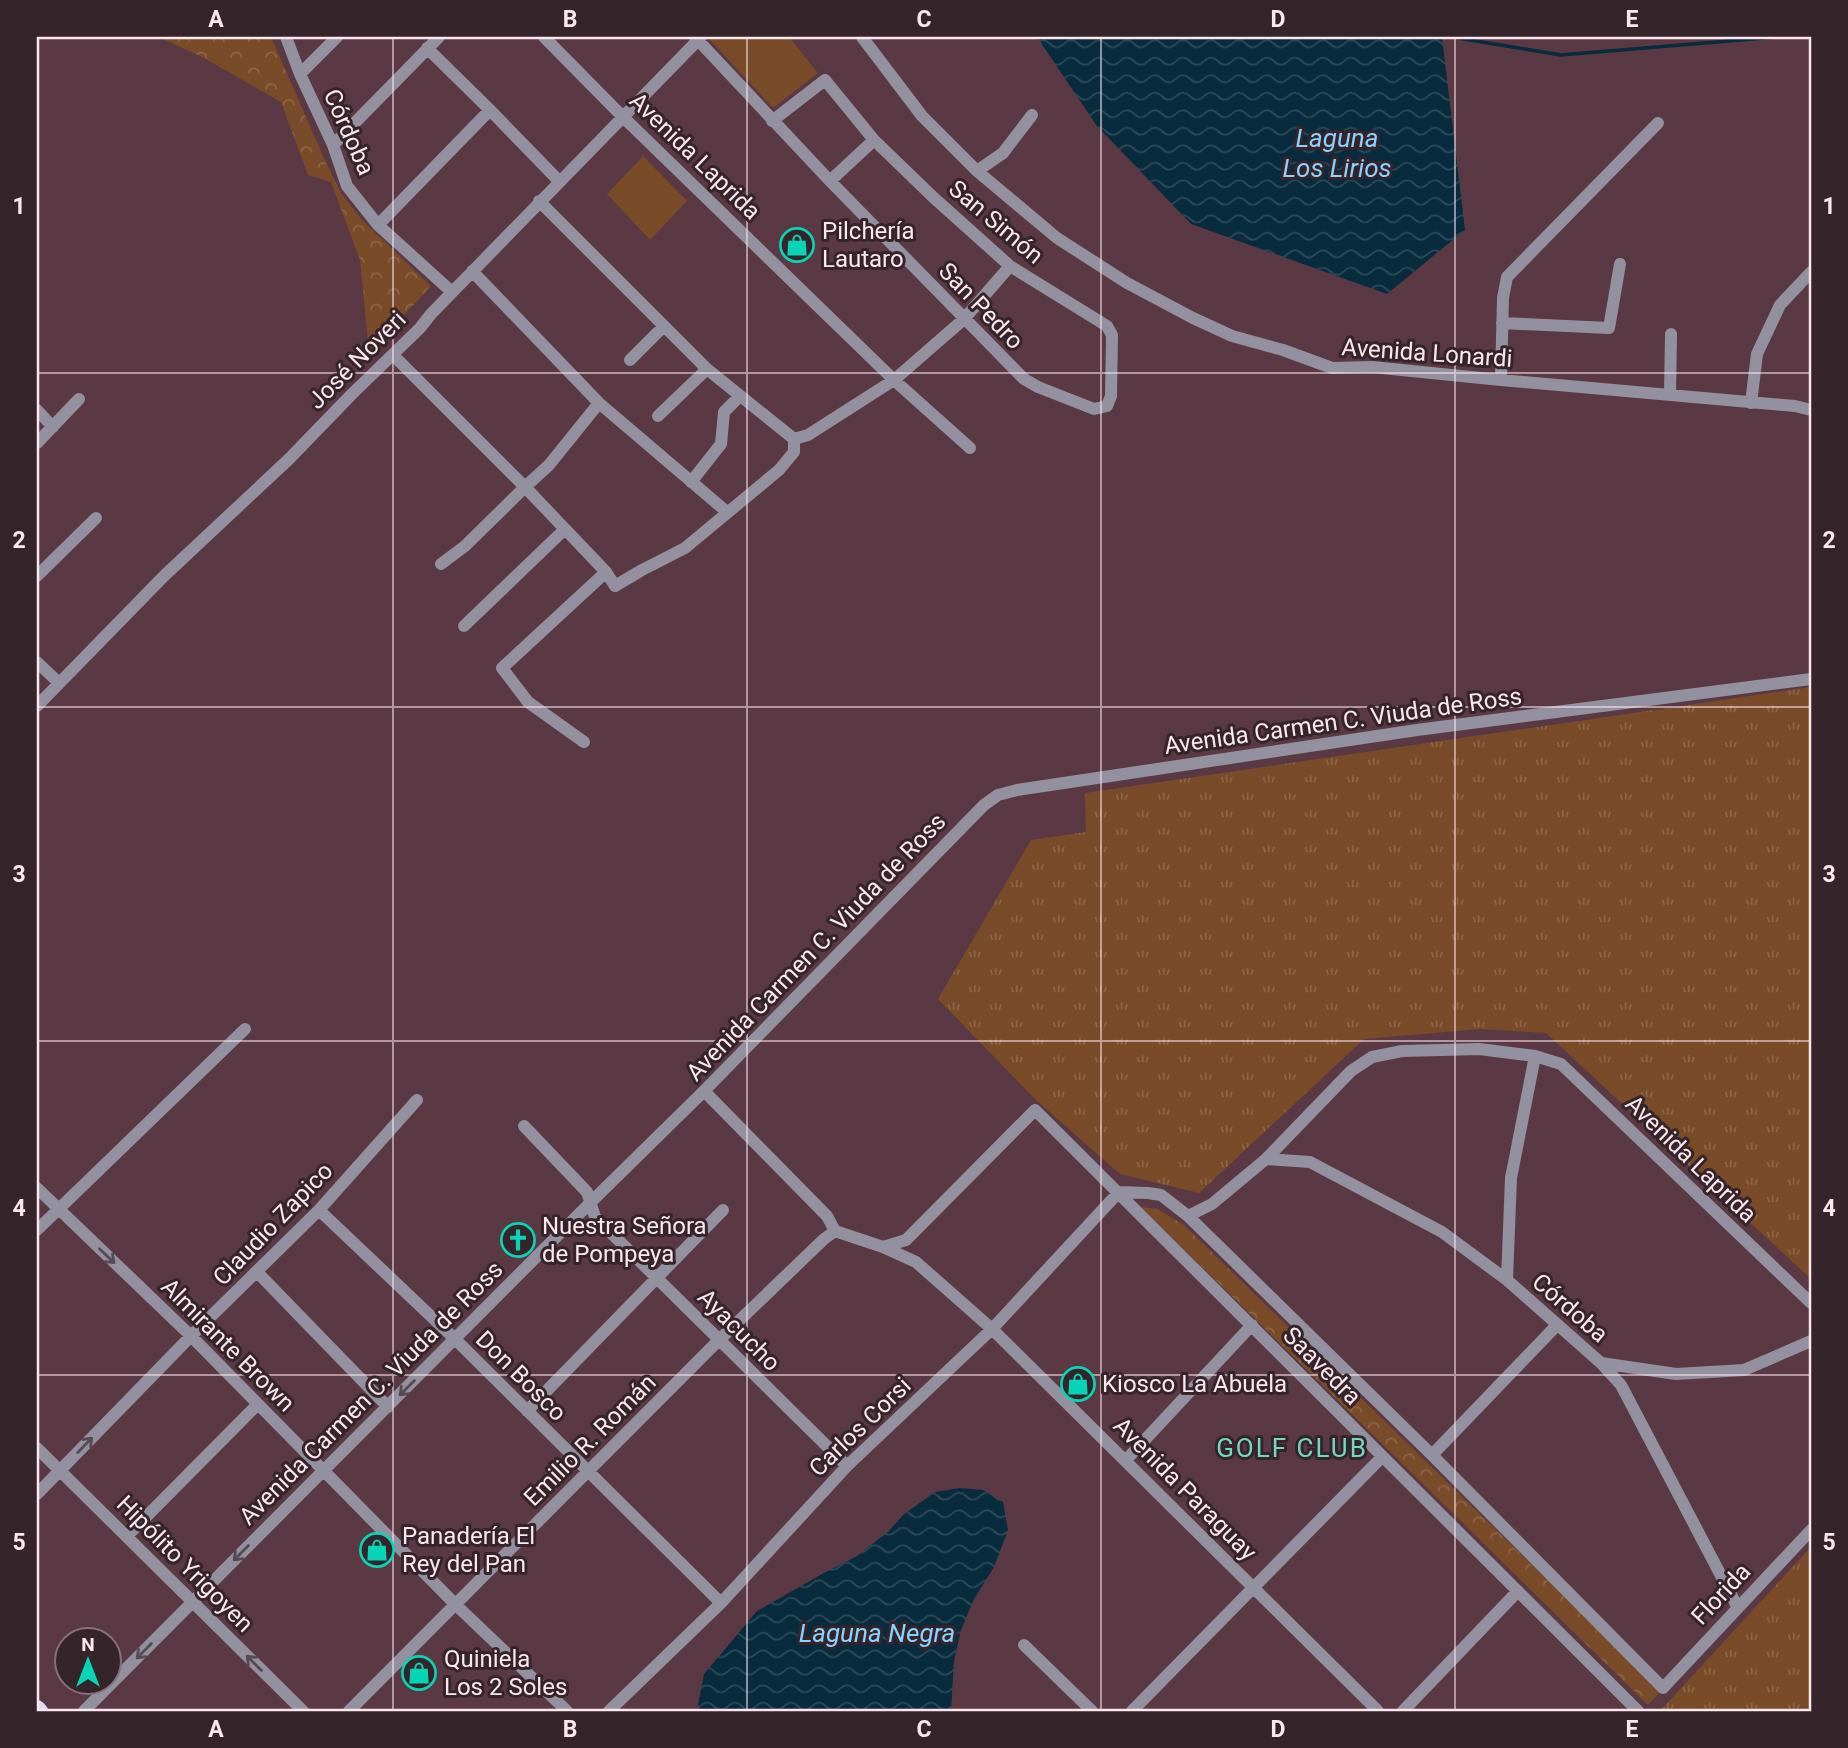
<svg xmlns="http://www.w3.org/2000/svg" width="1848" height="1748" font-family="Roboto,sans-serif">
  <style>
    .grass { fill: url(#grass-tufts) }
    .park { fill: url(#park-crowns) }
    .pitch { fill: #794b28 }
    .water { fill: url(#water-waves) }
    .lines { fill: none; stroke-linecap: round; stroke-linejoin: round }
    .stream { stroke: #082b3e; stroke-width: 3.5 }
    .minor { stroke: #93909f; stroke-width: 12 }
    .major { stroke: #e2daf9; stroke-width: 16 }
    .oneway { stroke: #564a54 }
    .grid { fill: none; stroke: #fde7ee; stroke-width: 2; stroke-opacity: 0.55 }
    .labels { text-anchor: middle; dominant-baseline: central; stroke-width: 6; stroke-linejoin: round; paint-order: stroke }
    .street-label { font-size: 24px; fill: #fde7ee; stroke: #35252b }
    .poi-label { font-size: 24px; fill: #fde7ee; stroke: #35252b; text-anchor: start }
    .water-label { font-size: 26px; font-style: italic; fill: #8ad2ff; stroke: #35252b }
    .neighbourhood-label { font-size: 26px; letter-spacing: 2px; fill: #74d7c0; stroke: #35252b }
    .neatline { fill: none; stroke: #fde7ee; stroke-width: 2.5 }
    .grid-label { font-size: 23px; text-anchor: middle; font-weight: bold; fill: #fde7ee }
  </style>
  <defs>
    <pattern id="grass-tufts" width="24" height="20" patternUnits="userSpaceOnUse" patternTransform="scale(1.75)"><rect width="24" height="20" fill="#794b28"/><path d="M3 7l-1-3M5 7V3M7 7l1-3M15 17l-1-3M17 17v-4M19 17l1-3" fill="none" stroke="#8d6548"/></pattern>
    <pattern id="park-crowns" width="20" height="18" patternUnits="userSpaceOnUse" patternTransform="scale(1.75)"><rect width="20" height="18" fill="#794b28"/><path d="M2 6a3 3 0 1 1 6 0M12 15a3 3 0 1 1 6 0" fill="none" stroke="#8d6548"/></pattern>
    <pattern id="water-waves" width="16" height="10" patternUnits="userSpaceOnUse" patternTransform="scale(1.75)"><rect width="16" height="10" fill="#082b3e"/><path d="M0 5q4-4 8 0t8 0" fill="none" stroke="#2d4a5a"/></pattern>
  </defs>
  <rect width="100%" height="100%" fill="#5a3944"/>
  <path class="grass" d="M1811 687V1279L1546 1033 1480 1029 1364 1039 1199 1193 1120 1174 1035 1099 938 999 1031 840 1086 832 1085 793Z
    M1811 1547V1711H1660Z"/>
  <path class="park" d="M159 37H271L327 165 341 193 363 221 431 286 369 352 360 260 331 182 308 175 281 102 204 58Z
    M1141 1207 1157 1209 1184 1225 1661 1691 1648 1705Z"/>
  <path class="pitch" d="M714 37H789L818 73 773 108 710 40Z
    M643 156 687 201 650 240 607 194Z"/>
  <path class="water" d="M1037 37H1442L1465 230 1387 294 1191 224 1097 126Z
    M960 1488 983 1490 1003 1502 1008 1530 994 1567 974 1599 961 1630 954 1661 951 1711H700L698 1705 704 1674 757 1611 822 1574 857 1556 889 1531 903 1515 935 1492Z"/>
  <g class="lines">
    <path class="stream" d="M1452 37 1561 55 1777 37"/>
    <path class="minor" d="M286 37 300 74 333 145 347 186 378 225 452 292
      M544 37 623 117 894 380 970 448
      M695 37 830 181 1024 379 1038 387 1094 409 1107 406 1111 396 1112 335 1107 326 1010 266 933 197 874 140 825 80 772 121
      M862 37 922 116 977 171 1057 238 1127 283 1193 318 1232 336 1283 350 1332 368 1372 367 1501 380 1795 406 1811 410
      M427 48 490 110 559 181
      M300 74 337 37
      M333 145 439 37
      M977 171 1003 153 1032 115
      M830 181 874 140
      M539 201 707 369 794 439
      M378 225 490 110
      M472 271 599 403 727 512
      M1502 323 1609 328 1620 264
      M393 355 525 487 606 572 615 586 642 570 685 548 779 470 794 452V439L808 435 894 380 964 319 1010 266
      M630 360 664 326
      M1501 380 1503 298 1507 277 1658 123
      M1670 395 1671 334
      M1751 403 1757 354 1780 305 1811 272
      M37 410 53 427
      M658 416 707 369
      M37 443 79 399
      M691 482 721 444 724 412 740 396
      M441 564 465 546 525 487 549 465 599 403
      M37 576 96 518
      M464 626 565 529
      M37 662 59 683
      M37 706 164 576 289 459 352 394 420 328 431 314 701 37
      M584 742 528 702 502 668 606 572
      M704 1091 827 1216 835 1231 883 1247 916 1262 992 1329 1378 1711
      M524 1126 587 1192 595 1217 847 1466
      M1266 1159 1310 1162 1442 1232 1507 1280 1601 1363 1621 1385 1738 1608
      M37 1188 191 1336 455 1604 567 1711
      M1119 1192 1148 1193 1161 1195 1188 1216 1432 1455 1663 1688 1811 1530
      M319 1210 456 1340 721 1603
      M1188 1216 1212 1204 1266 1159 1351 1071 1372 1057 1402 1051 1479 1049 1535 1056 1561 1064 1811 1303
      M37 1230 245 1029
      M883 1247 906 1240 1035 1110 1638 1711
      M257 1272 388 1407
      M1507 1280 1511 1178 1535 1056
      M1601 1363 1676 1374 1744 1370 1811 1341
      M527 1411 723 1210
      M37 1448 303 1711
      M1432 1455 1557 1325
      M1126 1460 1252 1325
      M37 1494 191 1336 319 1210 417 1100
      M127 1536 257 1405
      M1024 1645 1092 1711
      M84 1711 591 1202 704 1091 984 805 998 795 1017 790 1417 730 1811 679
      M349 1711 719 1340 824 1239 835 1231
      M609 1711 721 1603 847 1466 992 1329 1119 1192
      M1132 1711 1382 1457
      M1403 1711 1518 1591"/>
    <path class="major" d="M37 1708 40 1711"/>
  </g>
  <defs><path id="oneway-shaft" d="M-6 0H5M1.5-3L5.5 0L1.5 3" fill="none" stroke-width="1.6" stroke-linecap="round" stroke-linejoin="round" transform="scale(1.75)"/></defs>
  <g class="oneway">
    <use href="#oneway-shaft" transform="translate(107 1256) rotate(44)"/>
    <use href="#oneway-shaft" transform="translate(407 1388) rotate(135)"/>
    <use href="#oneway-shaft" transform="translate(85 1445) rotate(-46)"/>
    <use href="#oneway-shaft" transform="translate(241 1553) rotate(135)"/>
    <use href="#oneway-shaft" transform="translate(144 1651) rotate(135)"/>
    <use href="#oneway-shaft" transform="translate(254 1663) rotate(-135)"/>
  </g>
  <path class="grid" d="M393 37V1711M747 37V1711M1101 37V1711M1455 37V1711M37 373H1811M37 707H1811M37 1041H1811M37 1375H1811"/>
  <defs>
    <g id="shop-ring" transform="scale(1.75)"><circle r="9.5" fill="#35252b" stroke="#08d5b5" stroke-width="1.5"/><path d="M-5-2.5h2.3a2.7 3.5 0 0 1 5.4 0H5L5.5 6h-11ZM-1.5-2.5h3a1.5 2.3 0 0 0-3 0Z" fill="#08d5b5"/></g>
    <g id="church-ring" transform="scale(1.75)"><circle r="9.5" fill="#35252b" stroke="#08d5b5" stroke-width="1.5"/><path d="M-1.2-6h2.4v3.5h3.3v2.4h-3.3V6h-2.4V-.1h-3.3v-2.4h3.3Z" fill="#08d5b5"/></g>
  </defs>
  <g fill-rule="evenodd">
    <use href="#shop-ring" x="797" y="245"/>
    <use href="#church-ring" x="518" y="1240"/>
    <use href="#shop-ring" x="1078" y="1384"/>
    <use href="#shop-ring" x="377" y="1550"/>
    <use href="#shop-ring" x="419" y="1673"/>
  </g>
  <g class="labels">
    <g class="street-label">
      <text transform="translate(349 132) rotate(66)">Córdoba</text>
      <text transform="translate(695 156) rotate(44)">Avenida Laprida</text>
      <text transform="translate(996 222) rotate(40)">San Simón</text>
      <text transform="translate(981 306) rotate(46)">San Pedro</text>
      <text transform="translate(1427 353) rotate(4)">Avenida Lonardi</text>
      <text transform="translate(357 360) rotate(-45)">José Noveri</text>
      <text transform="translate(1343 721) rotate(-8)">Avenida Carmen C. Viuda de Ross</text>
      <text transform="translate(816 947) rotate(-46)">Avenida Carmen C. Viuda de Ross</text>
      <text transform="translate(1691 1159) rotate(44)">Avenida Laprida</text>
      <text transform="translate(273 1224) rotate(-46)">Claudio Zapico</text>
      <text transform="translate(1570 1308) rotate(41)">Córdoba</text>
      <text transform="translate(739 1330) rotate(45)">Ayacucho</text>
      <text transform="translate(228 1345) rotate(45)">Almirante Brown</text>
      <text transform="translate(1322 1366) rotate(45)">Saavedra</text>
      <text transform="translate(521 1376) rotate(45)">Don Bosco</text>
      <text transform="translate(371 1393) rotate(-45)">Avenida Carmen C. Viuda de Ross</text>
      <text transform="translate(860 1427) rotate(-44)">Carlos Corsi</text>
      <text transform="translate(590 1440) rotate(-45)">Emilio R. Román</text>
      <text transform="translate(1185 1489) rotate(45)">Avenida Paraguay</text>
      <text transform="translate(185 1564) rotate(45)">Hipólito Yrigoyen</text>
      <text transform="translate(1721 1594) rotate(-47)">Florida</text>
    </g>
    <g class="poi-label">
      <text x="822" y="231">Pilchería<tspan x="822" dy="28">Lautaro</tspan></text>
      <text x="542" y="1226">Nuestra Señora<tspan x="542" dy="28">de Pompeya</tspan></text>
      <text x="1102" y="1384">Kiosco La Abuela</text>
      <text x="402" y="1536">Panadería El<tspan x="402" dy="28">Rey del Pan</tspan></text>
      <text x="444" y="1659">Quiniela<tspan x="444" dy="28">Los 2 Soles</tspan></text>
    </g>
    <g class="water-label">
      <text x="1337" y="138">Laguna<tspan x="1337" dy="30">Los Lirios</tspan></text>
      <text x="877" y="1633">Laguna Negra</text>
    </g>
    <g class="neighbourhood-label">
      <text x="1292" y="1448">GOLF CLUB</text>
    </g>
  </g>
  <rect width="1848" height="1748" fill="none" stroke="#35252b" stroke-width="77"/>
  <g transform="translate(88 1661)"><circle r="33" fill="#35252b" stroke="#857379" stroke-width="2"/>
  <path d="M0-5L12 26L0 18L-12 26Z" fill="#08d5b5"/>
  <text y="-10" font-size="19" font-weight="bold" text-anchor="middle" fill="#fde7ee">N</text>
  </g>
  <rect x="38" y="38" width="1772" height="1672" class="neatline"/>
  <g class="grid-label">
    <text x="216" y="27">A</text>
    <text x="570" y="27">B</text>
    <text x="924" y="27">C</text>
    <text x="1278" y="27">D</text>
    <text x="1632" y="27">E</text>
    <text x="19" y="214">1</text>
    <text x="1829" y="214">1</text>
    <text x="19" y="548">2</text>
    <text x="1829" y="548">2</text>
    <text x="19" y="882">3</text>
    <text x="1829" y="882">3</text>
    <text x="19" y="1216">4</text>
    <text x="1829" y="1216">4</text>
    <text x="19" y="1550">5</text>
    <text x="1829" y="1550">5</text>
    <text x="216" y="1737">A</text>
    <text x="570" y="1737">B</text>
    <text x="924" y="1737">C</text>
    <text x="1278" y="1737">D</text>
    <text x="1632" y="1737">E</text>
  </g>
</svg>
